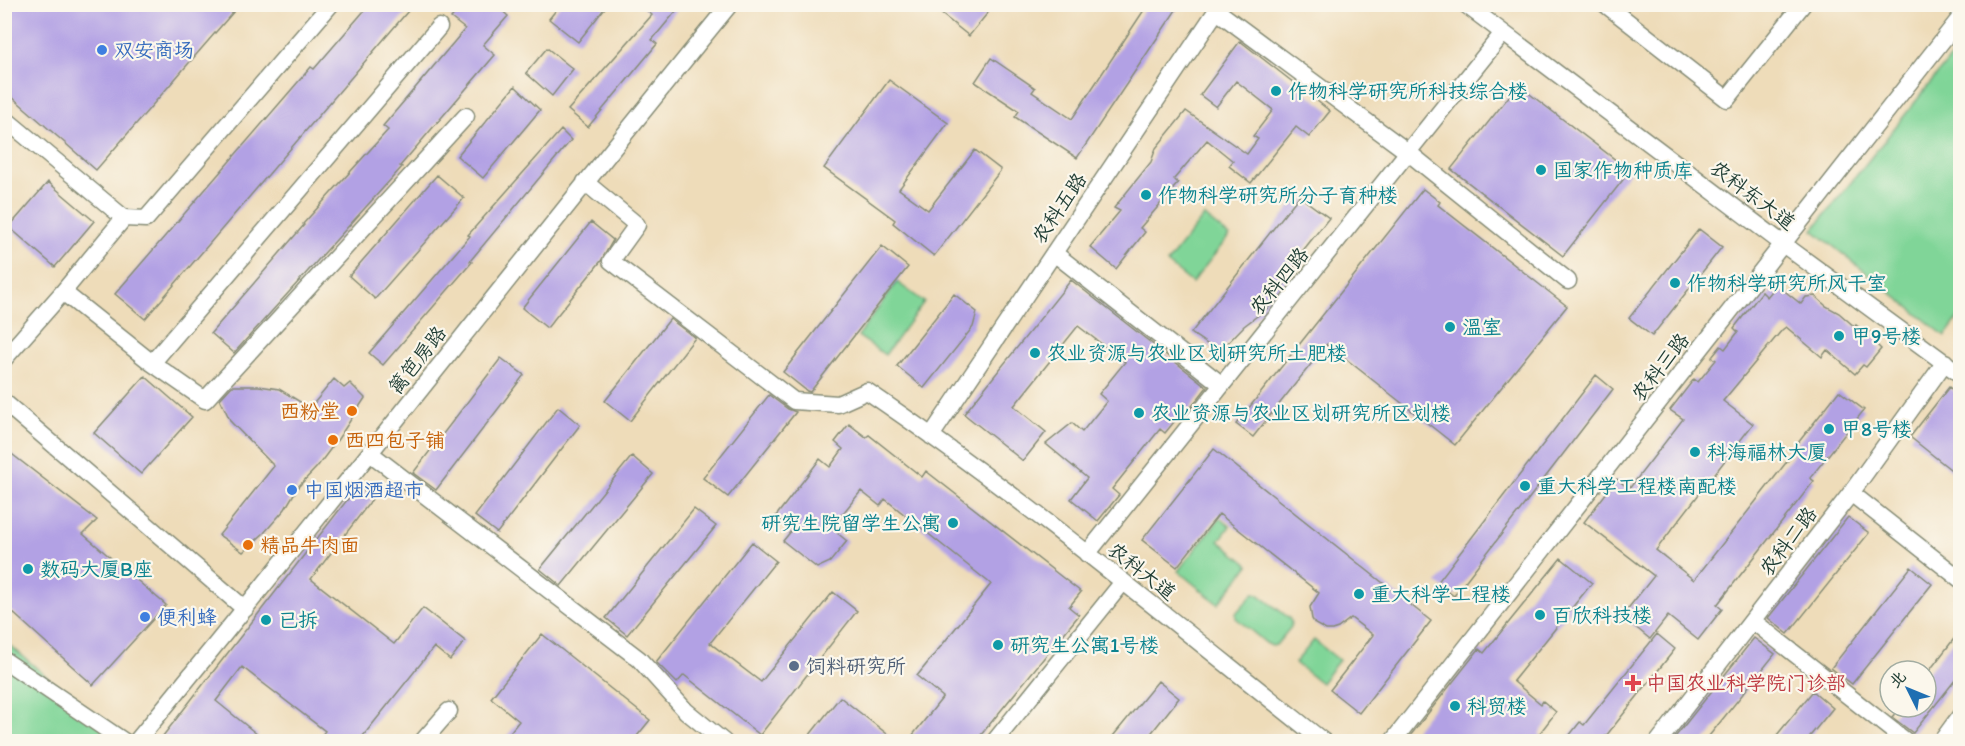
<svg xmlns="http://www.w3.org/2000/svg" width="1965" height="746" font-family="Itim,'LXGW WenKai TC',sans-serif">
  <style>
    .green { fill: #80d598; stroke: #508966; stroke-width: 1.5 }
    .building { fill: #b2a1e4 }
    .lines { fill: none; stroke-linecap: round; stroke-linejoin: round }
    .minor-casing { stroke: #868c76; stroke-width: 19 }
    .minor { stroke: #fff; stroke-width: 16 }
    .shop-dot { fill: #3f7fe0; stroke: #fbf7ec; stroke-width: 2 }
    .culture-dot { fill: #0f9aa8; stroke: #fbf7ec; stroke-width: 2 }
    .food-dot { fill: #e8710a; stroke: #fbf7ec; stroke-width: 2 }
    .service-dot { fill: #5c6f8a; stroke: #fbf7ec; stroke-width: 2 }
    .health-dot { fill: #e0444e; stroke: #fbf7ec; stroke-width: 2 }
    .labels { text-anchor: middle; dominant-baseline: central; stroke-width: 4.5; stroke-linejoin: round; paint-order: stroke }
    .shop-label { font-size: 20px; fill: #366cbe; stroke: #fbf7ec; text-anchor: start }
    .culture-label { font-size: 20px; fill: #0d838f; stroke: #fbf7ec; text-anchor: start }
    .street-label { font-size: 20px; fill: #1f3d34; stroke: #fbf7ec }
    .food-label { font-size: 20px; fill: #c56008; stroke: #fbf7ec; text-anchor: start }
    .service-label { font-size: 20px; fill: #4e5e75; stroke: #fbf7ec; text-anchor: start }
    .health-label { font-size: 20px; fill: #be3a42; stroke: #fbf7ec; text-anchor: start }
  </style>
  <rect width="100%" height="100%" fill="#fbf7ec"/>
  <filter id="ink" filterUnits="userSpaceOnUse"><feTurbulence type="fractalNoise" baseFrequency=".0167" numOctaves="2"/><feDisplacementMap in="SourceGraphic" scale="12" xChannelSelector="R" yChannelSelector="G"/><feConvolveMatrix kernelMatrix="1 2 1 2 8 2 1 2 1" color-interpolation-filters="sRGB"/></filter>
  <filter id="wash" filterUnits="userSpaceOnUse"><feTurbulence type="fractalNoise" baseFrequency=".008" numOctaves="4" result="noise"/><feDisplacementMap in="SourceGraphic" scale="24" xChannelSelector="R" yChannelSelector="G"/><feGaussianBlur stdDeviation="1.35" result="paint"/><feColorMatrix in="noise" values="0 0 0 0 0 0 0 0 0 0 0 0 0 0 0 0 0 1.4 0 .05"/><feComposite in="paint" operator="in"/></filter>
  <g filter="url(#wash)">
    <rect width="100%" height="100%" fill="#eedcb9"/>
    <path class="green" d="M1960 46V316L1945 336 1813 230Z
      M1204 216 1229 236 1192 283 1167 263Z
      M897 282 924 302 885 355 858 336Z
      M1220 518 1230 526 1219 541 1249 565 1218 604 1178 571Z
      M1254 593 1258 594 1289 618 1291 622V627L1276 645 1272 646 1266 643 1236 618V613Z
      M1314 640 1339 660 1321 683 1295 663Z
      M4 646 12 647 121 741H5Z"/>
    <g id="blocks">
      <path class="building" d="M4 4H230L235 10 96 170 4 90Z
        M370 4H414L145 319 115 294 311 67 314 69Z
        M463 4H495L508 16 483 45 495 55 400 166 402 167 234 353 211 333 304 225 303 224 388 130 383 126 465 29 451 18Z
        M561 4H608L578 42 549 19Z
        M639 4H682L652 40 657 44 588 127 568 110 652 15Z
        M929 4H995L969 36Z
        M1148 4H1180L1077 158 1015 117 1019 111 975 82 991 58 1035 88 1032 92 1072 119Z
        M1240 41 1330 111 1309 137 1296 127 1251 183 1229 166 1233 161 1207 140 1174 179 1178 183 1140 228 1145 232 1116 269 1090 247 1120 211 1114 208 1151 162 1156 148 1186 111 1247 154 1258 139 1253 136 1273 110 1236 81 1216 107 1200 95Z
        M547 48 573 69 552 96 526 73Z
        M889 80 948 123 899 189 928 210 975 150 1001 170 934 256 893 223 895 220 824 168Z
        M1518 85 1630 171 1563 256 1451 169Z
        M515 86 540 110 483 178 457 156Z
        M561 130 571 140 470 261 472 262 383 365 369 353 470 236 468 235Z
        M437 175 464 198 375 299 349 276Z
        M48 182 94 221 55 267 9 227Z
        M1423 189 1440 202 1438 205 1567 306 1455 445 1327 344 1253 437 1236 424Z
        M1299 196 1329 218 1301 253 1290 276 1269 307 1244 326 1219 352 1191 333Z
        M591 222 613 240 601 261 547 328 522 308Z
        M1699 229 1722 247 1652 336 1629 318Z
        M882 246 908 267 810 392 807 391 783 372Z
        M1071 280 1207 387 1186 414 1183 411 1165 433 1160 429 1112 489 1119 495 1098 521 1071 499 1087 478 1046 444 1072 423 1082 432 1107 401 1099 394 1125 362 1078 326 1014 406 1046 432 1023 461 964 414Z
        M1777 285 1801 304 1806 297 1815 296 1826 306 1839 313 1855 327 1856 325 1862 330 1864 327 1879 340 1876 344 1881 349 1866 367 1863 365 1855 374 1827 350 1822 357 1786 327 1782 330 1723 401 1753 424 1656 550 1694 580 1796 450 1794 448 1839 391 1864 410 1810 478 1814 481 1717 605 1722 609 1698 640 1668 616 1650 639 1622 616 1654 576 1584 522 1617 479 1629 489 1683 419 1670 410 1694 379 1698 382 1716 360 1712 357 1721 346 1725 349 1738 332 1734 328 1762 292 1767 297Z
        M954 294 977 312 973 327 924 388 897 366Z
        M670 319 695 338 630 421 605 401Z
        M501 358 524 375 436 490 413 473Z
        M1596 375 1613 389 1454 596 1437 583Z
        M145 376 192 417 141 474 94 433Z
        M334 379 344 388 350 383 365 398 338 439 317 467 298 487 285 509 264 533 243 552 219 535 274 466 231 422 220 399 232 386H259L279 389 310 408Z
        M1949 387 1960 396V477L1910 437Z
        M769 395 788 409 796 412 728 497 703 478Z
        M558 407 580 425 497 533 475 516Z
        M849 424 866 437 869 435 922 477 926 471 1081 592 1069 607 1079 615 976 741H908L943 697 917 676 991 584 885 499 880 506 861 491 831 528 847 541 830 562 817 568 783 541 792 530 776 516 820 459 830 467 843 449 835 442Z
        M4 448 97 520 83 534 166 605 93 685 11 611 4 618Z
        M1214 449 1431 621 1359 713 1330 690 1373 635 1351 618 1338 628 1332 630H1326L1315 624 1312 619 1310 607 1319 593 1219 514 1177 567 1142 540Z
        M632 456 653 474 561 586 540 569Z
        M358 486 373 498 311 579 394 644 423 608 465 641 450 660 434 647 359 741H317L325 731 242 667 216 701 258 735 253 741H159Z
        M694 509 716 526 627 635 606 618Z
        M1848 517 1869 533 1788 634 1768 618Z
        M752 542 776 561 710 643 761 682 833 592 857 611 760 735 684 675 677 683 656 662Z
        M1561 558 1592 583 1513 681 1541 704 1543 701 1556 712 1539 734 1548 741H1406L1479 649 1484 653Z
        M1911 567 1932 584 1852 684 1831 668Z
        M1960 631V674L1913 733 1892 717 1900 707H1926V675Z
        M542 634 650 720 633 741H503L519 721 491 698Z
        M1657 634 1675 649 1602 741H1565L1580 722 1584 725Z
        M1754 638 1775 654 1705 741H1672Z
        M1158 681 1179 698 1145 741H1109Z
        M1813 691 1833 708 1806 741H1772Z
        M840 697 896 741H805Z"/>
    </g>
  </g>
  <g filter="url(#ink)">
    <use href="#blocks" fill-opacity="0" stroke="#868c76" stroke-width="1.5"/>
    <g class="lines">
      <g class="minor-casing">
        <path id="minor" d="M1465 4 1783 244 1960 374
          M1605 4 1727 99 1803 4
          M1217 11 1409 153 1568 281
          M4 118 124 218
          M585 182 637 225 611 261 794 401 838 404 867 391C1026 499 1174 623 1324 742
          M1054 253 1222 385
          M63 292 124 218 146 219 331 4
          M4 359 63 292 152 363 205 400 466 116
          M152 363 439 27
          M4 402 245 609
          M931 436 1221 4
          M370 453 639 659 686 711 724 742
          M1851 493 1960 579
          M1087 554 1503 33
          M1753 621 1907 742
          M4 660 125 742
          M136 742C337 498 530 249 730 4
          M422 742 449 711
          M994 742 1123 582
          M1392 742 1960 18
          M1658 742 1851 493 1945 362
          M1941 742 1960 716"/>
      </g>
      <use href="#minor" class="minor"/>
    </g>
  </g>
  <g class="shop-dot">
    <circle cx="102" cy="50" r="6"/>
    <circle cx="292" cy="490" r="6"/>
    <circle cx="145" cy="617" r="6"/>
  </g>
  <g class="culture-dot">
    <circle cx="1276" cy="91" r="6"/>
    <circle cx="1541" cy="170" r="6"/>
    <circle cx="1146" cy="195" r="6"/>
    <circle cx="1675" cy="283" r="6"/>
    <circle cx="1450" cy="327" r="6"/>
    <circle cx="1839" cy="336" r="6"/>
    <circle cx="1035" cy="353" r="6"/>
    <circle cx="1139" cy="413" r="6"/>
    <circle cx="1829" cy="429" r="6"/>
    <circle cx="1695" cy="452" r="6"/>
    <circle cx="1525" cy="486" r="6"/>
    <circle cx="953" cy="523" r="6"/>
    <circle cx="28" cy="569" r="6"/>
    <circle cx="1359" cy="594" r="6"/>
    <circle cx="1540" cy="615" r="6"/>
    <circle cx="266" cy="620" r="6"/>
    <circle cx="998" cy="645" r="6"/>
    <circle cx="1455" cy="706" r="6"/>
  </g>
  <g class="food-dot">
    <circle cx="352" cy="411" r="6"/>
    <circle cx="333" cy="440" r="6"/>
    <circle cx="248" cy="545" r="6"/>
  </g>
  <circle class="service-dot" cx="794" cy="666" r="6"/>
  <path class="health-dot" d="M1630 674h6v6h6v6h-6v6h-6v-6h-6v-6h6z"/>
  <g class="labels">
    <g class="shop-label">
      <text x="114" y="50">双安商场</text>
      <text x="304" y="490">中国烟酒超市</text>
      <text x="157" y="617">便利蜂</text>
    </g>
    <g class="culture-label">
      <text x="1288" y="91">作物科学研究所科技综合楼</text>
      <text x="1553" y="170">国家作物种质库</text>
      <text x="1158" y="195">作物科学研究所分子育种楼</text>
      <text x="1687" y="283">作物科学研究所风干室</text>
      <text x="1462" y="327">温室</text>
      <text x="1851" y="336">甲9号楼</text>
      <text x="1047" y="353">农业资源与农业区划研究所土肥楼</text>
      <text x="1151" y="413">农业资源与农业区划研究所区划楼</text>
      <text x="1841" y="429">甲8号楼</text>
      <text x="1707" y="452">科海福林大厦</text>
      <text x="1537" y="486">重大科学工程楼南配楼</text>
      <text x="941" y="523" text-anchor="end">研究生院留学生公寓</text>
      <text x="40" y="569">数码大厦B座</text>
      <text x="1371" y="594">重大科学工程楼</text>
      <text x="1552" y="615">百欣科技楼</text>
      <text x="278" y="620">已拆</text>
      <text x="1010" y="645">研究生公寓1号楼</text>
      <text x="1467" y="706">科贸楼</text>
    </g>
    <g class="street-label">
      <text transform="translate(1753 195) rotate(37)">农科东大道</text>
      <text transform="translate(1059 208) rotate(-56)">农科五路</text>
      <text transform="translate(1279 281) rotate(-51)">农科四路</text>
      <text transform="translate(417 360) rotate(-52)">篱笆房路</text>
      <text transform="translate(1660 367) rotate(-52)">农科三路</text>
      <text transform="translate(1788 541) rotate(-53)">农科二路</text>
      <text transform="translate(1142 571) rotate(38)">农科大道</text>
    </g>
    <g class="food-label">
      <text x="340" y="411" text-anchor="end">西粉堂</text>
      <text x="345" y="440">西四包子铺</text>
      <text x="260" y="545">精品牛肉面</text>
    </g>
    <g class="service-label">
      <text x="806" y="666">饲料研究所</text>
    </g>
    <g class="health-label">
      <text x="1646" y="683">中国农业科学院门诊部</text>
    </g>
  </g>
  <rect width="1965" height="746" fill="none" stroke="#fbf7ec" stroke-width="24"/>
  <g transform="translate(1908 689) rotate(313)"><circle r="28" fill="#fbf7ec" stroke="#a3ada2" stroke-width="1.5"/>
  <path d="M0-4.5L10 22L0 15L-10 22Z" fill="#1f6fb2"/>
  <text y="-9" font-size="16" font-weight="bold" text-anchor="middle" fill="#1f3d34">北</text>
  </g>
</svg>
